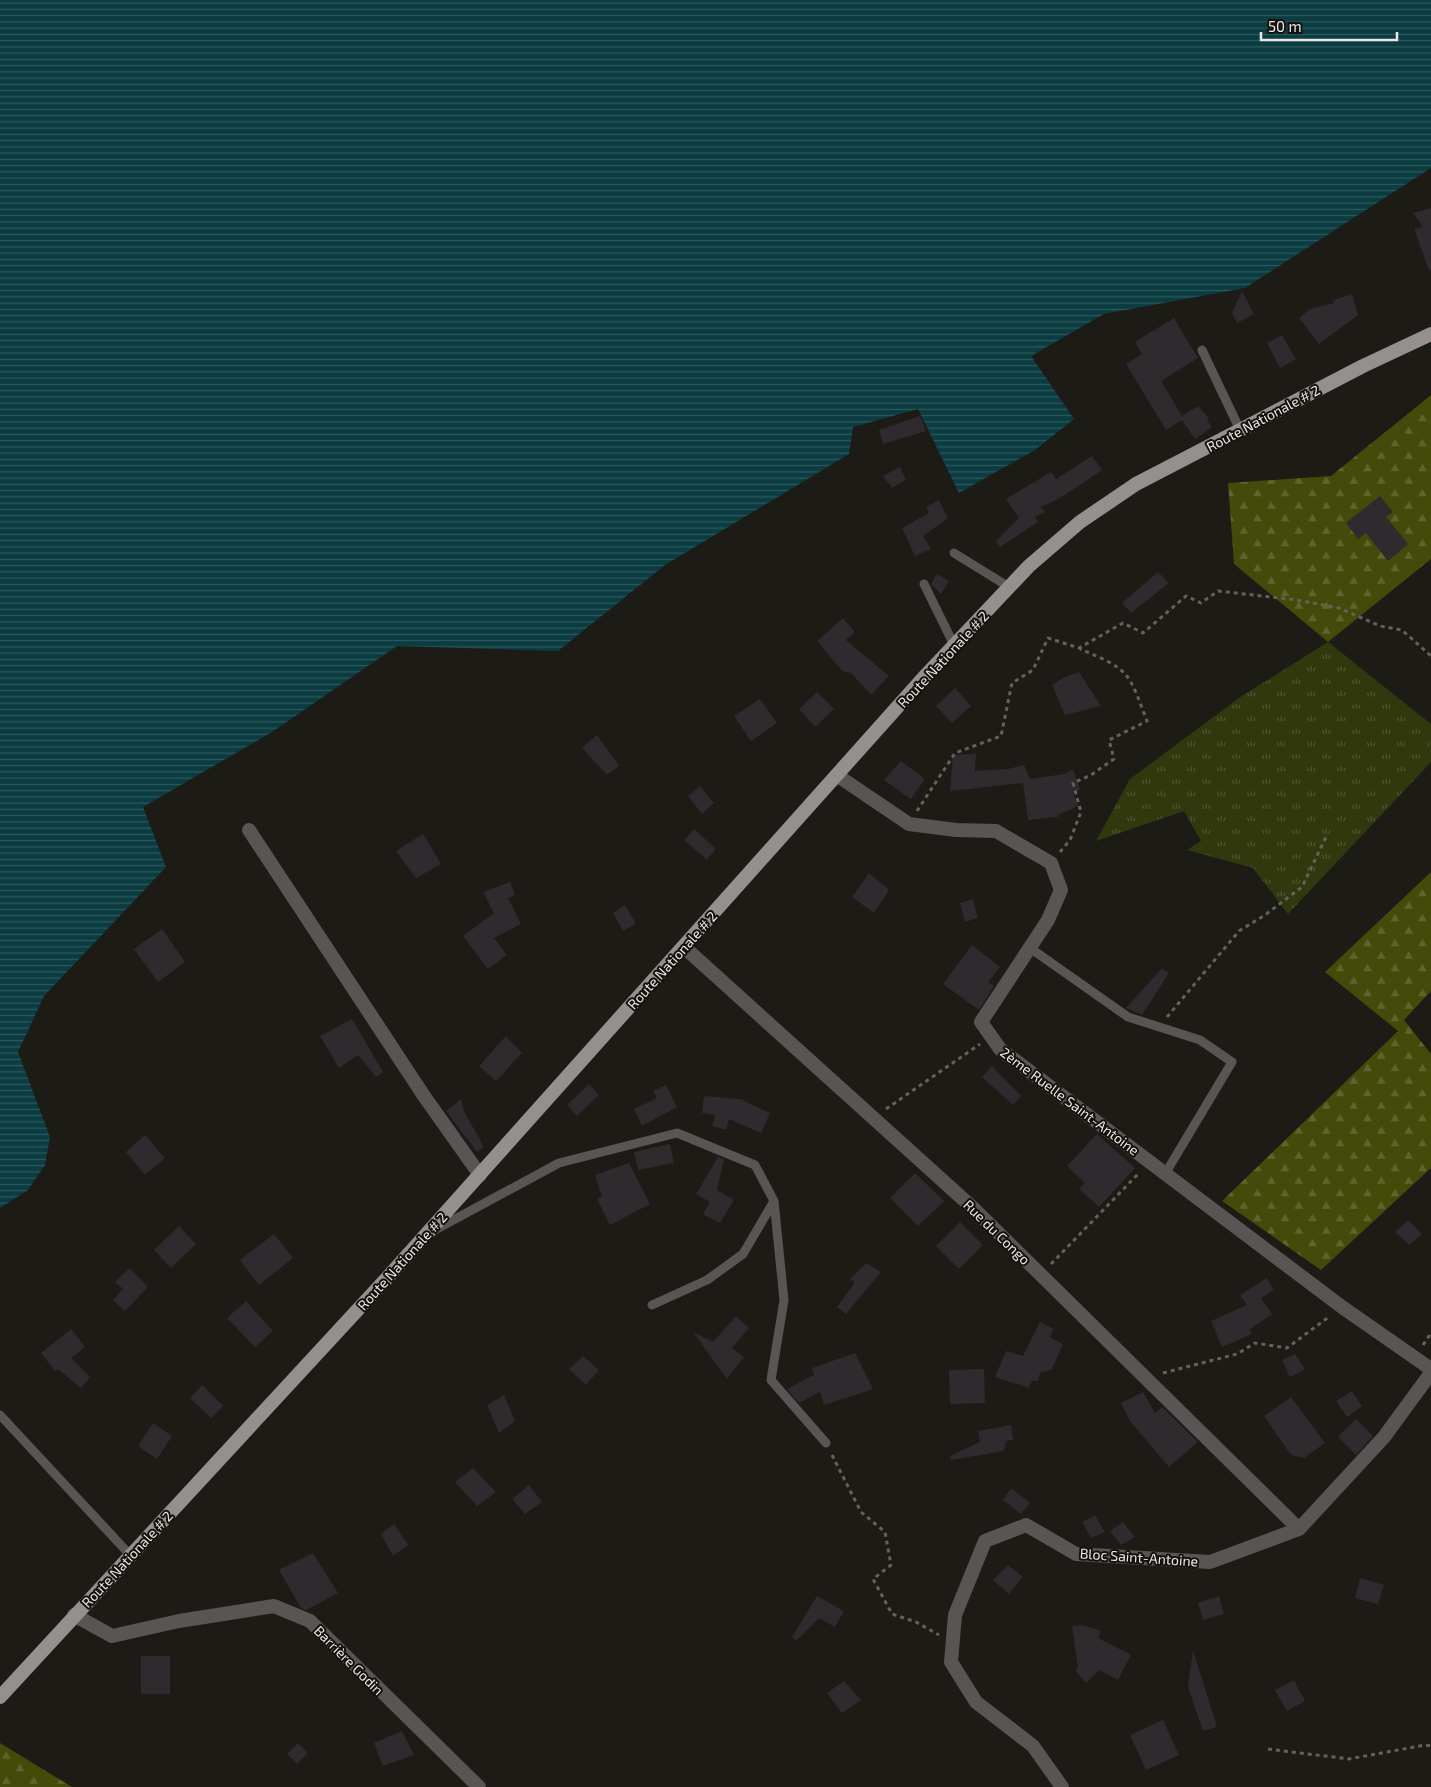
<svg xmlns="http://www.w3.org/2000/svg" width="1431" height="1787" font-family="'Exo 2',sans-serif">
  <style>
    .forest { fill: url(#forest-firs) }
    .park { fill: url(#park-tufts) }
    .water { fill: url(#water-rules) }
    .building { fill: #2e2a2e }
    .lines { fill: none; stroke-linecap: round; stroke-linejoin: round }
    .path { stroke: #63615c; stroke-width: 3; stroke-dasharray: 4 4; stroke-linecap: butt }
    .service { stroke: #585554; stroke-width: 9 }
    .minor { stroke: #585554; stroke-width: 14 }
    .primary { stroke: #968f8f; stroke-width: 14 }
    .labels { text-anchor: middle; dominant-baseline: central; stroke-width: 4; stroke-linejoin: round; paint-order: stroke }
    .street-label { font-size: 14px; fill: #eae8e5; stroke: #14120d }
  </style>
  <defs>
    <pattern id="forest-firs" width="22" height="20" patternUnits="userSpaceOnUse" patternTransform="scale(1.25)"><rect width="22" height="20" fill="#424b09"/><path d="M5 1l3.5 6h-7zM16 11l3.5 6h-7z" fill="#5d652d"/></pattern>
    <pattern id="park-tufts" width="24" height="20" patternUnits="userSpaceOnUse" patternTransform="scale(1.25)"><rect width="24" height="20" fill="#31380e"/><path d="M3 7l-1-3M5 7V3M7 7l1-3M15 17l-1-3M17 17v-4M19 17l1-3" fill="none" stroke="#4f5531"/></pattern>
    <pattern id="water-rules" width="6" height="5" patternUnits="userSpaceOnUse" patternTransform="scale(1.25)"><rect width="6" height="5" fill="#0a3c42"/><path d="M0 2.5h6" fill="none" stroke="#2e585d"/></pattern>
  </defs>
  <rect width="100%" height="100%" fill="#1d1b15"/>
  <path class="forest" d="M1431 395V559L1328 642 1234 564 1228 483 1331 476Z
    M1431 872V991L1404 1020 1431 1054V1168L1321 1270 1222 1201 1398 1031 1325 972Z
    M0 1743 72 1787H0Z"/>
  <path class="park" d="M1328 642 1431 724V762L1288 914 1253 868 1187 850 1201 841 1184 811 1096 841 1130 779 1239 698Z"/>
  <path class="water" d="M0 0H1431V168L1245 288 1104 314 1031 356 1074 419 1035 450 959 493 918 409 853 427 849 454 665 565 558 651 397 646 272 732 143 807 166 867 44 996 18 1052 50 1137 45 1165 28 1190 0 1208Z"/>
  <path class="building" d="M1431 208V270H1429L1414 229 1423 227 1413 213Z
    M1242 291 1254 314 1237 323 1232 313Z
    M1352 294 1358 315 1319 344 1299 318 1310 309 1334 303 1333 300Z
    M1174 318 1198 358 1161 381 1182 416 1198 406 1209 418 1207 420 1212 427 1195 439 1182 420 1166 430 1126 364 1142 354 1135 342Z
    M1282 335 1296 359 1280 368 1267 343Z
    M920 416 926 431 883 444 879 430Z
    M1092 456 1102 470 1060 498 1041 507 1045 512 1035 517 1038 522 1000 547 996 541 1019 518 1006 499 1051 472 1056 479Z
    M900 467 906 480 892 488 883 476Z
    M1380 496 1393 512 1386 517 1408 544 1388 561 1366 533 1358 539 1346 523Z
    M939 500 948 518 923 536 931 549 915 556 902 528 929 513 926 507Z
    M1158 572 1169 583 1131 613 1122 603Z
    M937 574 949 581 941 594 931 584Z
    M843 618 855 632 846 640 889 676 871 695 851 673 842 671 817 641Z
    M1079 672 1101 706 1065 715 1052 685 1063 678Z
    M955 688 971 706 952 723 936 706Z
    M817 692 834 709 815 727 799 709Z
    M760 699 777 723 751 741 734 716Z
    M597 735 619 766 607 775 582 748Z
    M976 754 975 771 1008 769 1024 765 1030 779 1064 774 1073 769 1080 790 1073 793 1078 806 1058 815V817L1028 820 1023 783 950 791 953 755Z
    M901 761 925 779 911 799 884 780Z
    M700 786 714 803 702 814 688 796Z
    M694 829 716 849 707 860 684 840Z
    M423 834 441 864 416 878 396 851Z
    M869 873 889 890 874 913 852 897Z
    M510 882 515 895 508 898 521 924 494 938 507 955 488 969 463 936 494 913 483 892Z
    M973 899 978 918 965 922 960 903Z
    M625 905 636 924 623 931 613 913Z
    M162 929 185 962 158 982 134 949Z
    M972 945 1000 967 988 982 994 986 979 1010 943 984Z
    M1162 968 1169 973 1142 1015 1126 1008Z
    M352 1019 383 1072 376 1077 358 1055 339 1068 320 1036Z
    M506 1036 522 1053 496 1081 479 1066Z
    M992 1066 1021 1096 1013 1105 982 1077Z
    M589 1084 599 1095 577 1116 567 1105Z
    M666 1085 677 1107 642 1126 634 1109 657 1098 653 1091Z
    M704 1096 740 1099 770 1113 761 1133 729 1119 726 1130 712 1126 715 1115 702 1113Z
    M461 1099 464 1111 484 1147 477 1152 446 1111Z
    M1097 1134 1135 1168 1099 1207 1079 1189 1085 1183 1067 1166Z
    M145 1135 165 1158 145 1175 126 1152Z
    M670 1144 674 1163 638 1170 634 1152Z
    M718 1157 724 1159 717 1190 734 1200 720 1223 703 1214 710 1202 696 1194Z
    M629 1163 650 1204 610 1225 597 1199 602 1196 595 1175Z
    M915 1173 944 1201 918 1226 890 1198Z
    M1408 1220 1422 1234 1409 1245 1395 1232Z
    M960 1222 983 1245 959 1269 936 1246Z
    M179 1226 196 1244 171 1268 154 1250Z
    M274 1234 293 1258 259 1285 240 1260Z
    M866 1263 881 1272 846 1314 837 1307 855 1282 850 1279Z
    M130 1268 148 1287 125 1311 113 1300 123 1289 115 1282Z
    M1267 1278 1274 1290 1261 1298 1272 1314 1250 1329 1252 1334 1222 1347 1211 1321 1247 1305 1240 1295Z
    M246 1301 273 1331 255 1347 227 1318Z
    M736 1316 749 1328 732 1348 744 1357 727 1379 693 1332 713 1342Z
    M1040 1322 1054 1329 1050 1337 1063 1344 1052 1369 1040 1373 1038 1381H1032L1029 1388 995 1377 1006 1351 1023 1356Z
    M71 1329 85 1347 71 1358 90 1377 81 1388 58 1369 55 1371 41 1353Z
    M855 1353 873 1389 824 1405 820 1392 799 1403 787 1389 814 1375 812 1368Z
    M1295 1354 1305 1369 1290 1377 1282 1360Z
    M583 1356 599 1370 586 1385 569 1369Z
    M984 1369 985 1403 950 1404 949 1370Z
    M202 1385 223 1406 211 1418 190 1398Z
    M1352 1391 1362 1406 1347 1417 1336 1401Z
    M1143 1392 1155 1413 1162 1407 1198 1442 1169 1467 1130 1421 1121 1403Z
    M504 1395 515 1421 499 1433 487 1405Z
    M1291 1397 1325 1443 1304 1458 1291 1455 1264 1416Z
    M1356 1419 1373 1436 1356 1455 1338 1437Z
    M153 1423 172 1436 157 1459 138 1446Z
    M1011 1425 1013 1440 1006 1441 1004 1451 951 1460 950 1456 980 1442 978 1431Z
    M473 1468 496 1492 477 1506 455 1482Z
    M529 1485 542 1502 525 1514 512 1499Z
    M1011 1488 1030 1503 1021 1514 1003 1500Z
    M1095 1515 1105 1532 1091 1538 1082 1522Z
    M1123 1522 1135 1537 1121 1545 1110 1531Z
    M394 1524 408 1545 393 1556 381 1534Z
    M313 1553 338 1593 306 1610 301 1608 279 1570Z
    M1008 1565 1023 1577 1009 1594 993 1580Z
    M1360 1578 1384 1585 1378 1604 1355 1598Z
    M817 1596 844 1611 835 1627 819 1618 796 1641 792 1637Z
    M1219 1596 1224 1614 1203 1620 1198 1603Z
    M1083 1625 1101 1631 1098 1638 1131 1655 1118 1680 1099 1670 1086 1683 1075 1670 1078 1668 1072 1626Z
    M1193 1650 1217 1727 1203 1731 1188 1687Z
    M141 1656H170V1694H141Z
    M1294 1680 1305 1701 1287 1711 1275 1690Z
    M844 1681 861 1700 842 1713 827 1693Z
    M1163 1720 1179 1755 1146 1770 1130 1735Z
    M402 1731 414 1755 383 1766 374 1743Z
    M298 1743 308 1753 297 1764 287 1754Z"/>
  <g class="lines">
    <path class="path" d="M917 811 955 753 1001 736 1012 683 1033 670 1048 638 1079 648 1123 623 1143 633 1186 596 1201 603 1218 591 1297 600 1339 608 1380 626 1402 630 1431 656
      M1060 852 1070 840 1081 812 1073 783 1091 775 1114 759 1109 740 1147 721C1128 671 1130 670 1080 649
      M1167 1017 1239 931 1265 915 1302 887 1326 837
      M886 1109 980 1044
      M1051 1264 1139 1173
      M1423 1345 1431 1333
      M1163 1373 1237 1354 1255 1343 1287 1348 1330 1316
      M832 1455 861 1512 885 1532 891 1565 873 1579 892 1614 916 1622 939 1635
      M1268 1749 1349 1759 1425 1745 1431 1746"/>
    <path class="service" d="M1202 350 1240 430
      M954 553 1009 587
      M924 584 954 645
      M1030 948 1128 1017 1200 1040 1232 1062 1165 1174
      M433 1231 559 1163 677 1133 755 1165 774 1201 784 1300 771 1380 826 1443
      M652 1305 707 1280 743 1254 774 1201
      M0 1415 131 1556"/>
    <path class="minor" d="M838 776 909 824 956 830 996 831 1051 863 1061 890 1048 920 981 1022 1000 1049 1342 1307 1431 1369
      M249 830 424 1096 480 1175
      M684 947 973 1208 1299 1529
      M74 1615 112 1636 179 1621 274 1606 310 1621 479 1787
      M1062 1787 1033 1746 976 1702 951 1662 955 1615 985 1541 1026 1525 1076 1554 1210 1562 1299 1529 1384 1437 1431 1373"/>
    <path class="primary" d="M0 1697 388 1277 926 675 1029 566 1080 522 1136 484 1363 366 1431 334"/>
  </g>
  <g class="labels">
    <g class="street-label">
      <text transform="translate(1263 418) rotate(-28)">Route Nationale # 2</text>
      <text transform="translate(943 659) rotate(-47)">Route Nationale # 2</text>
      <text transform="translate(672 960) rotate(-48)">Route Nationale # 2</text>
      <text transform="translate(1070 1101) rotate(37)">2ème Ruelle Saint-Antoine</text>
      <text transform="translate(997 1232) rotate(44)">Rue du Congo</text>
      <text transform="translate(402 1261) rotate(-48)">Route Nationale # 2</text>
      <text transform="translate(1139 1557) rotate(4)">Bloc Saint-Antoine</text>
      <text transform="translate(127 1559) rotate(-47)">Route Nationale # 2</text>
      <text transform="translate(349 1660) rotate(45)">Barrière Godin</text>
    </g>
  </g>
  <path d="M1261 32v8h136v-8" fill="none" stroke="#eae8e5" stroke-width="2.5"/>
  <text x="1268" y="32" font-size="15" fill="#eae8e5" stroke="#14120d" stroke-width="4" paint-order="stroke">50 m</text>
</svg>
